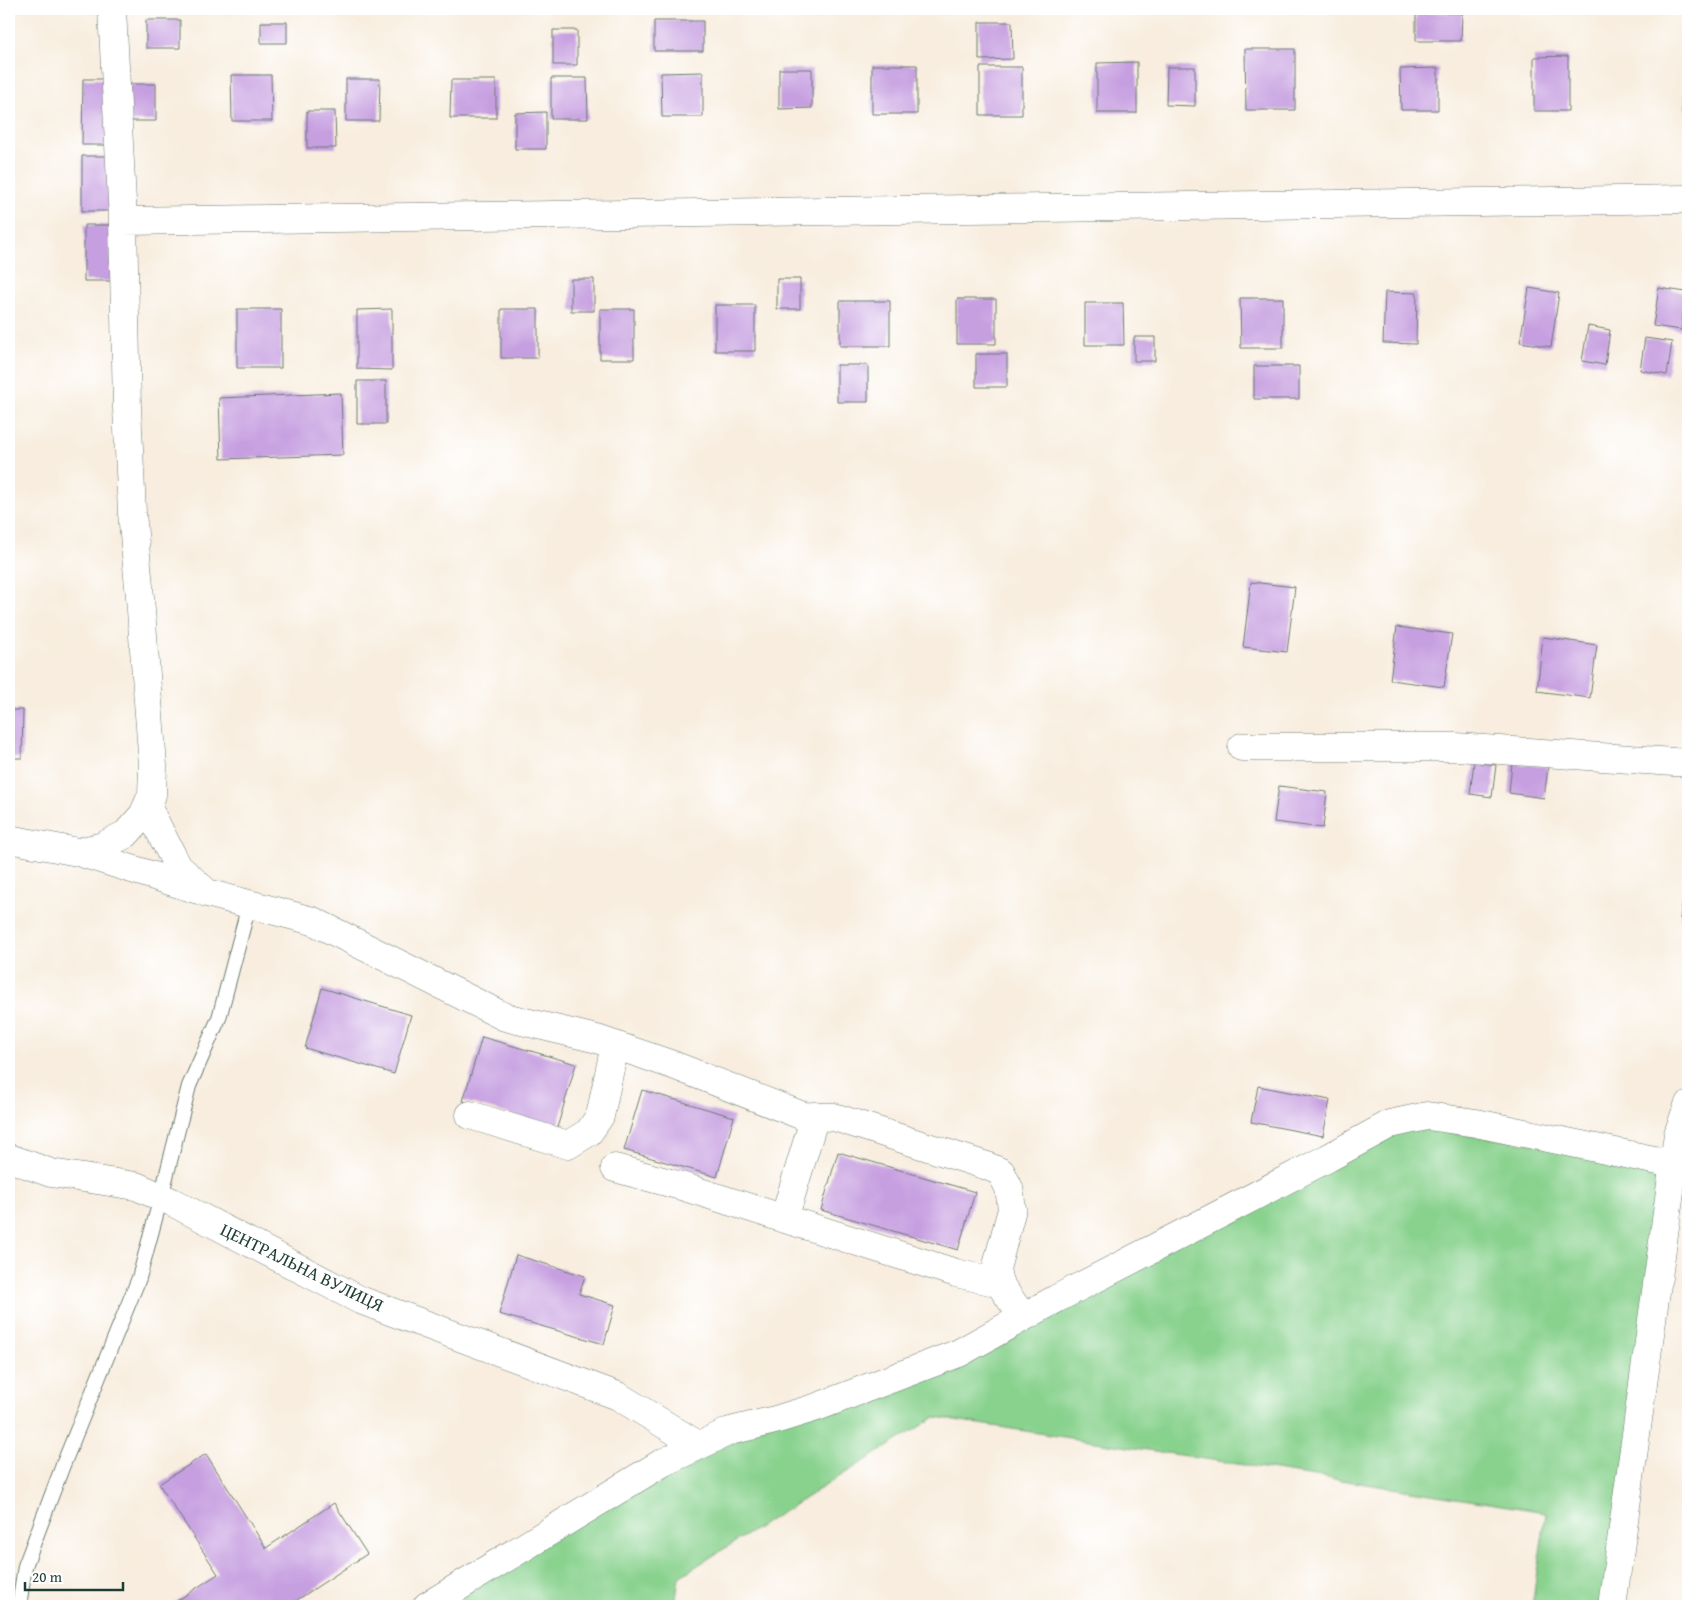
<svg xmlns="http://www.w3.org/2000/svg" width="1697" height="1615" font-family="'Gentium Book Plus',serif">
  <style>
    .green { fill: #89d28e; stroke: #548861 }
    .building { fill: #c69fe0 }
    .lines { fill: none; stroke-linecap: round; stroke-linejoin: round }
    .lane-casing { stroke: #6b7b70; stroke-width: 16 }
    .street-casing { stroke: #6b7b70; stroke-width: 29 }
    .lane { stroke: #fff; stroke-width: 14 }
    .street { stroke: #fff; stroke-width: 28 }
    .labels { text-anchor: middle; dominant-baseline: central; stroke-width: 4; stroke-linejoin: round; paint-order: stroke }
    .street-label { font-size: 18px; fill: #1f3d34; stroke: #fff }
  </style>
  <rect width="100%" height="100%" fill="#fff"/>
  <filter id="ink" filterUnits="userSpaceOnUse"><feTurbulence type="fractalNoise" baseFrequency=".02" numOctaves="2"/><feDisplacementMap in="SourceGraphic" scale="10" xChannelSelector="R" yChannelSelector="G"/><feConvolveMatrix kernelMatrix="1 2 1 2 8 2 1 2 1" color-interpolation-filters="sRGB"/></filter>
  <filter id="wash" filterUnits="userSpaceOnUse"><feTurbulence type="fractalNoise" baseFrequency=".0096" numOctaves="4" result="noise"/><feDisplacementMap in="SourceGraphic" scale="20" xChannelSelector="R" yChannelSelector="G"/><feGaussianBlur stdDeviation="1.12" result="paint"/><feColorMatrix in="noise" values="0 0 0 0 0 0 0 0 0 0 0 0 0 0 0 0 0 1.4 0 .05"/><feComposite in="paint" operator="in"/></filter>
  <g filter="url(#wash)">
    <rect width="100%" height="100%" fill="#f8edde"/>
    <path class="green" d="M1390 1124 1673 1164 1612 1606H1532L1546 1512 935 1417 679 1577 675 1606H427L662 1463 959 1353Z"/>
    <g id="blocks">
      <path class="building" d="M1416 13H1462L1461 41H1416Z
        M146 20H180V48H146Z
        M654 21H703V51H654Z
        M261 22H287V43H261Z
        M979 22H1012L1013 59 979 60Z
        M553 30H577V65H553Z
        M1245 49H1295V110H1246Z
        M1568 56V111H1534V57Z
        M1684 61H1688V109H1685Z
        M1137 62V113H1097V63Z
        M872 65H917V114H872Z
        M980 67H1022V115H980Z
        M1167 67H1195V106L1166 105Z
        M1438 68V110H1401L1400 69Z
        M779 69H812V108L779 109Z
        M703 72V117H662L661 73Z
        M231 75H271L272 121H232Z
        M551 78H587L588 119H551Z
        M83 79H108V145H82Z
        M346 79H380L379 121H346Z
        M451 80H496V118H450Z
        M127 84H156V121H127Z
        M307 111H335L336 148H307Z
        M546 112V149H515V113Z
        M82 156H111V211H82Z
        M84 225H111V281H84Z
        M571 279H594V311H571Z
        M777 279H800V309H777Z
        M1529 288 1559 293 1551 347 1520 342Z
        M1659 288 1686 292 1681 330 1653 326Z
        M1385 292 1417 293 1416 344 1383 343Z
        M1240 298H1283V348H1241Z
        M957 299H996V344H957Z
        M840 301H890V346H840Z
        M1085 303H1123L1124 345H1085Z
        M715 305H755V351H715Z
        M237 309H281V368H237Z
        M392 309V370L357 369V310Z
        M501 309H538V358H501Z
        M600 309H634V359H600Z
        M1588 326 1610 330 1605 365 1582 361Z
        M1134 337H1155V361H1134Z
        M1645 338 1672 342 1667 375 1640 370Z
        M976 354H1007V387H976Z
        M837 365H868V402H837Z
        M1254 366H1299V399H1254Z
        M357 381H386V424H357Z
        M341 393 343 455 221 459 219 398Z
        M1251 582 1295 587 1287 652 1243 647Z
        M1397 627 1452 634 1444 687 1390 680Z
        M1543 637 1597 645 1590 698 1537 691Z
        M9 710H23L22 758H9Z
        M1474 762 1496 765 1492 797 1470 794Z
        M1512 763 1548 767 1544 798 1509 793Z
        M1279 786 1327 792 1323 828 1274 822Z
        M1687 873H1688V920L1680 919Z
        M322 988 411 1015 394 1074 305 1048Z
        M482 1037 576 1064 557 1128 463 1101Z
        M1258 1086 1330 1100 1323 1136 1251 1122Z
        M642 1090 734 1117 717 1177 624 1150Z
        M838 1152 975 1192 958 1250 821 1210Z
        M516 1255 585 1276 579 1294 615 1305 604 1344 499 1314Z
        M206 1454 266 1548 334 1503 367 1554 288 1606H169L218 1574 159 1484Z"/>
    </g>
  </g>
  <g filter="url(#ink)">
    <use href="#blocks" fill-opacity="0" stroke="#6b7b70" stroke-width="1"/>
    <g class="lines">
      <g class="lane-casing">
        <path id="lane" d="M19 1606 25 1566 63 1465 139 1278 161 1197 189 1086 219 1018 249 905"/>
      </g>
      <g class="street-casing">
        <path id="street" d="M123 221 1688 199
          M1242 747H1456L1688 763
          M147 806 178 867 207 893 313 921 505 1017 597 1039 673 1065 803 1116 834 1117 987 1166 1001 1172 1009 1188 1012 1209 996 1269 999 1283 1023 1317
          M9 839 78 852 103 846 126 834 143 815 152 795 153 766 140 597 132 513 127 407 123 221 112 9
          M78 852 198 890
          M470 1115 568 1145 589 1132 600 1116 615 1045
          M9 1158 51 1173 136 1186 172 1202 360 1300 618 1396 698 1445
          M615 1168 681 1186 956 1273 999 1283
          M784 1219 815 1116
          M427 1606 662 1463 730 1431 775 1420 817 1407 959 1353 1056 1299 1328 1158 1390 1124 1427 1116 1476 1123 1673 1164
          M1612 1606 1678 1134 1688 1106"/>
      </g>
      <use href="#lane" class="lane"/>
      <use href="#street" class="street"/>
    </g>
  </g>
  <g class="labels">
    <g class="street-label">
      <text transform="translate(302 1267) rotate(26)">ЦЕНТРАЛЬНА ВУЛИЦЯ</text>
    </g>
  </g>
  <rect width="1697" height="1615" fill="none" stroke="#fff" stroke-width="30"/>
  <path d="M25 1582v8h98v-8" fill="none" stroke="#1f3d34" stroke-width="2.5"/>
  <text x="32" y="1582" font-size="15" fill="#1f3d34" stroke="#ffffff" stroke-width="4" paint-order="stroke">20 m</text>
</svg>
